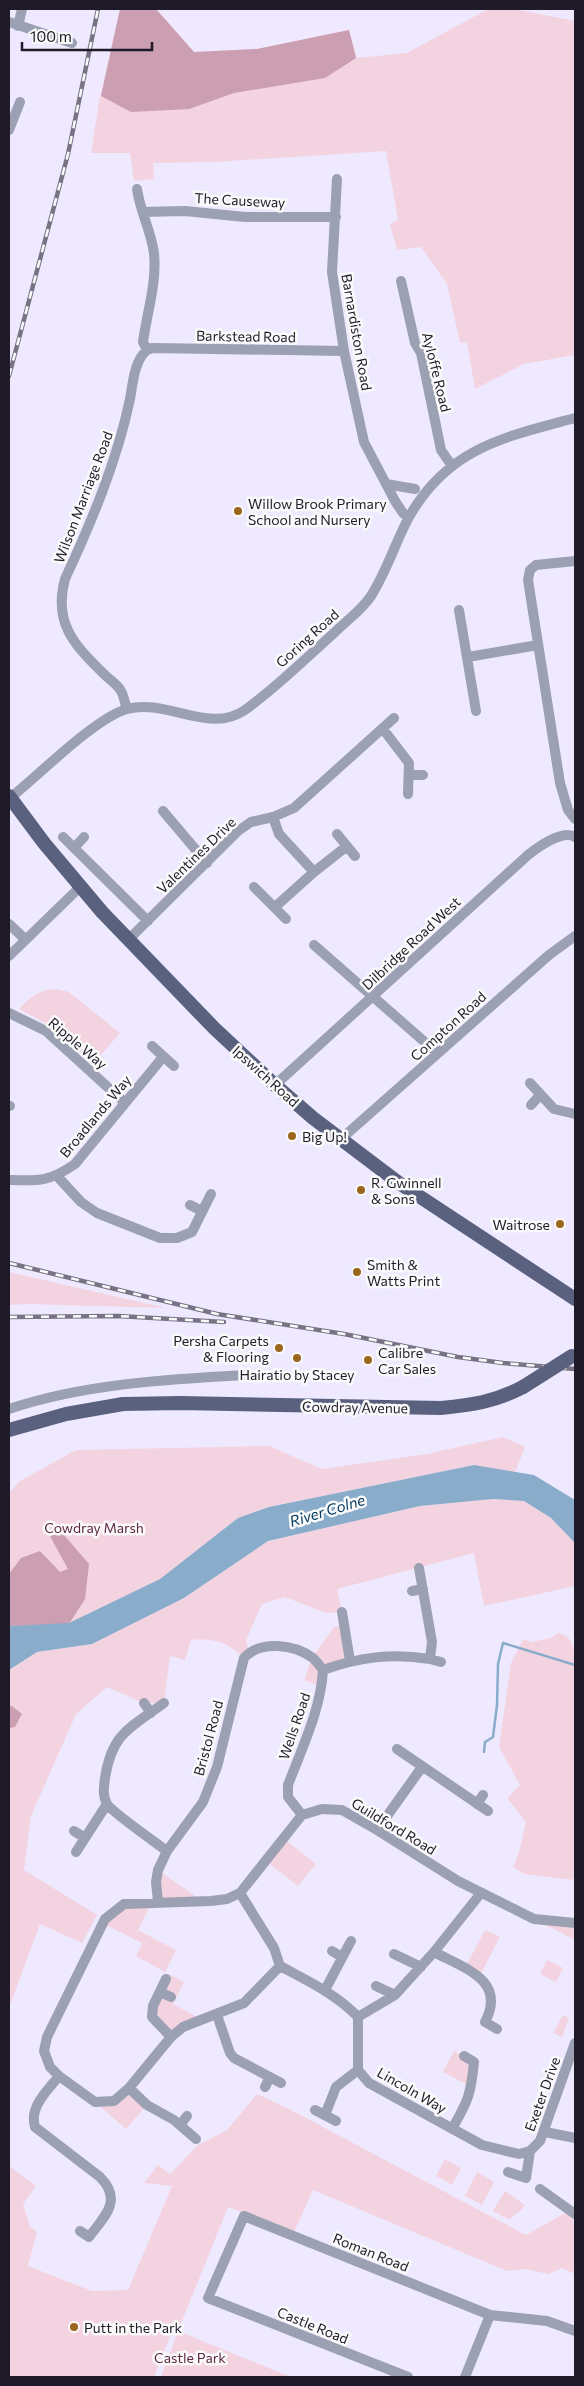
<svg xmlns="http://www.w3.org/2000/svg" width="584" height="2386" font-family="Commissioner,sans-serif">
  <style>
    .green { fill: #f3d3e0 }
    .forest { fill: #cb9eb1 }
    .water { fill: #8aaccb }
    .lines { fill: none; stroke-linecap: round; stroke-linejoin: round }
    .stream { stroke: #8aaccb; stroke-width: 2.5 }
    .minor { stroke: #9ba0b2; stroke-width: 10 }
    .primary { stroke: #59617f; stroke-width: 14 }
    .rail-casing { stroke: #787384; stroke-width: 4.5 }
    .rail { stroke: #fafafa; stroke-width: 2.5; stroke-dasharray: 8; stroke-linecap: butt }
    .primary-bridge { stroke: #59617f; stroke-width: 14 }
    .poi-dot { fill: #9a651c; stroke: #fafafa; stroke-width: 2 }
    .labels { text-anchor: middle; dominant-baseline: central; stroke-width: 5; stroke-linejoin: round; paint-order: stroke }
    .street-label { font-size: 14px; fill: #1e1a27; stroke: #fafafa }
    .poi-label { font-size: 14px; fill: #1e1a27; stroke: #fafafa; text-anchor: start }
    .park-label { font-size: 14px; fill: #602844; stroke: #fafafa }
    .water-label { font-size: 15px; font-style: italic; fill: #023b64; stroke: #fafafa }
  </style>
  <rect width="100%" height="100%" fill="#efe9ff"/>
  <path class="green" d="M120 9H156L194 52 257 49 349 30 357 58 407 53 488 9H514L575 21V355L524 364 475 389 467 342 460 343 447 284 421 247 397 250 390 224 398 220 386 151 214 162 153 163 154 179 134 181 130 153H91L99 102Z
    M57 989 69 992 120 1033 93 1064 53 1027 19 1009C31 996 39 990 57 989Z
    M9 1272 166 1308 28 1304 9 1305Z
    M503 1437 525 1447 515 1472 474 1465 269 1507 238 1518 160 1579 69 1624 9 1626V1493L20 1481 76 1450 269 1446 322 1469 427 1454Z
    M493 1499 524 1501 551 1518 575 1543V1586L484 1606 474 1553 337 1589 342 1612 326 1613 285 1597 262 1604 246 1640 249 1652 244 1658C228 1642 213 1638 191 1640L185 1660 170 1656 164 1703H144L107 1687 76 1714 31 1816 24 1870 97 1915 82 1943 40 1924 9 2008V1670L37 1652 92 1644 184 1598 268 1541 420 1506Z
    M344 1625 350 1661 323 1670 322 1687 304 1680 312 1658 334 1627Z
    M558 1633C567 1635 572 1640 573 1649L575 1650V1880L524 1874 513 1867 520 1849 526 1822 507 1798 520 1785 499 1747 511 1663 523 1640H527L531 1642 551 1638Z
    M283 1838 316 1864 298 1886 266 1861Z
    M158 1870 202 1901 158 1902Z
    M152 1902 138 1930 176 1950 165 1972 136 1956 142 1943 102 1923 124 1904Z
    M534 1919 575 1923V1940Z
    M485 1930 500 1937 479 1977 465 1968Z
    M547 1960 563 1968 556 1982 540 1974Z
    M169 1974 184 1982 173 2004 201 2019 171 2037 152 2017 153 2006Z
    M563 2015 569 2018 562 2037 553 2033Z
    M454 2051 474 2062 472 2087 443 2072Z
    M129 2088 147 2105 126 2129 95 2102 114 2101Z
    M257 2094 291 2110 526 2235 567 2212 574 2219 573 2223 575 2226V2274L562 2268 548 2274 525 2269 507 2271 313 2190 294 2232 228 2207 178 2331 291 2377H161L178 2331 173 2329 154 2377H9V2166L36 2186 23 2204 30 2227 37 2232 28 2266 92 2291 128 2290 172 2186 144 2183 158 2165 170 2174 198 2145 227 2130Z
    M445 2159 461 2168 452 2185 436 2176Z
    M477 2172 494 2182 482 2205 465 2196Z
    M505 2191 525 2205C520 2213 514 2213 510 2220L493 2211Z"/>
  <path class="forest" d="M120 9H156L194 52 257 49 349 30 356 58 325 78 234 93 189 109 131 112 101 96Z
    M58 1528 89 1564 85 1599 69 1624 9 1626V1574L21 1558 40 1551 60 1572 68 1569 50 1536Z
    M9 1706H12L22 1714 15 1727 9 1728Z"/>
  <path class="water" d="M474 1465 534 1475 575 1500V1543L551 1518 524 1501 493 1499 420 1506 268 1541 184 1598 92 1644 37 1652 9 1670V1626L69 1623 160 1579 238 1518 269 1507Z"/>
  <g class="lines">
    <path class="stream" d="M484 1752 485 1742 493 1737 497 1705 498 1664 503 1643 575 1665"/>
    <path class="minor" d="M9 22 72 43
      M18 26 22 9
      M9 130 20 102
      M337 179 332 272 344 351 364 442 395 501 403 513 409 517
      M143 212 185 211 245 217H336
      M401 281 415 343 421 353 441 450 452 466
      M147 350 152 348 344 351
      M386 484 415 489
      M575 561 536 565 530 570 528 580 560 783 568 810 575 819
      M459 610 476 711
      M468 657 538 645
      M127 709C125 704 124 696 121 691 118 685 110 680 105 675 74 645 53 623 65 579 92 521 117 461 130 399 133 383 134 361 147 350L143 342C147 312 157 283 154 253 151 231 140 211 137 189
      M383 729 409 763 408 794
      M409 775H423
      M10 798C39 775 95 718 127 709 166 698 209 735 245 710 277 687 305 659 334 633 346 621 362 610 371 596 387 571 395 543 409 517 448 448 504 437 575 418
      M163 811 207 863
      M273 817 279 834 314 872
      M337 834 355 856
      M63 837 148 921
      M74 848 84 837
      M254 887 286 919
      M275 907 314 872 347 846
      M9 924 25 939
      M129 939 238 831 251 822 273 817 294 808 394 718
      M314 945 435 1051
      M9 956 80 887
      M9 1013 46 1031 124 1102
      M152 1046 174 1066
      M530 1083 554 1109 575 1114
      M275 1085 528 855C538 847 563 829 575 837
      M531 1105 540 1095
      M9 1106H10
      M341 1139 549 955 575 936
      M57 1176 81 1202 97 1213 160 1238H177L192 1232 211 1194
      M9 1180C39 1181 49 1182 75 1164L163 1057
      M190 1205 202 1211
      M9 1409C83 1384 169 1379 247 1375
      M412 1591 423 1589
      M342 1612 350 1661
      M430 1659 441 1662
      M144 1703 151 1713
      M164 1703C130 1728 112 1733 105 1778 104 1787 102 1795 107 1804 113 1813 155 1842 167 1851
      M397 1749 488 1811
      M477 1804 483 1795
      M302 1815 288 1797V1785C302 1748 321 1709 323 1670 360 1657 391 1653 430 1659L432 1642 419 1568
      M377 1830 422 1767
      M74 1831 85 1838
      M76 1852 107 1804
      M240 1893 274 1948 280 1966C308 1981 336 1994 358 2017V2070L369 2083 482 2145 519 2154 530 2151 540 2141 575 2043
      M481 1893 434 1952C464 1968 507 1980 485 2022L497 2029
      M158 1902 156 1882 158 1870 167 1851 203 1802 217 1767 244 1658C260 1640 294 1644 313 1658 316 1661 320 1666 323 1670
      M332 1951 342 1957
      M394 1954 421 1967
      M280 1966 244 2003 183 2027 171 2037 129 2088 114 2101 95 2102 59 2076 50 2067 44 2051 47 2037 105 1919 124 1904 211 1901 227 1899 240 1893 302 1815 322 1809 342 1810 377 1830 458 1881 534 1919 575 1923
      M166 1979 153 2006 152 2017 171 2037
      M376 1986 395 1995
      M325 1990 351 1941
      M160 1992 171 1997
      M217 2015 230 2053 234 2058 281 2083
      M358 2017 395 1995 434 1952
      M59 2076C47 2091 29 2107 35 2127L100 2177C123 2200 105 2216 89 2237L80 2231
      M265 2087 270 2077
      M129 2088 147 2105 174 2120 196 2139
      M315 2110 336 2121
      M325 2115 336 2087 358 2070
      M180 2125 187 2116
      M452 2129C468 2101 471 2094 474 2062L464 2056
      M545 2132 575 2138
      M508 2172 526 2178 530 2151
      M540 2189 575 2214
      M408 2377 208 2298 244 2216 490 2315 547 2321 575 2331
      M465 2377 490 2315"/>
    <path class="primary" d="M9 796 44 843 102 912 214 1028 275 1085 313 1118 399 1183 575 1299
      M9 1430 66 1414 123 1404 180 1403 441 1408C472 1405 494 1402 523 1387"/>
    <g class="rail-casing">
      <path id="rail" d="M9 376 68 154 98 9
        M9 1263 217 1314 344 1334 458 1357 503 1363 575 1369
        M9 1317 118 1316 224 1322"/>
    </g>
    <use href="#rail" class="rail"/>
    <path class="primary-bridge" d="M523 1387 572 1356"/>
  </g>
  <g class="poi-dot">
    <circle cx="238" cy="511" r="5"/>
    <circle cx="292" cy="1136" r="5"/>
    <circle cx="361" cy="1190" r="5"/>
    <circle cx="560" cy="1224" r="5"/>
    <circle cx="357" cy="1272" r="5"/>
    <circle cx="279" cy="1348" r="5"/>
    <circle cx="297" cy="1358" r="5"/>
    <circle cx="368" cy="1360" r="5"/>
    <circle cx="74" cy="2327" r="5"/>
  </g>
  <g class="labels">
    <g class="street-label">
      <text transform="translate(240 200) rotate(3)">The Causeway</text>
      <text transform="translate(357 332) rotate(80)">Barnardiston Road</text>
      <text transform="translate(246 336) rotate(1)">Barkstead Road</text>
      <text transform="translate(437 372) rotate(76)">Ayloffe Road</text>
      <text transform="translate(83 497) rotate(-69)">Wilson Marriage Road</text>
      <text transform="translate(307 638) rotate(-42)">Goring Road</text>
      <text transform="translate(196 855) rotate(-44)">Valentines Drive</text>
      <text transform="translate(411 943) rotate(-43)">Dilbridge Road West</text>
      <text transform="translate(448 1026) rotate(-42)">Compton Road</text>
      <text transform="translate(78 1043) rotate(40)">Ripple Way</text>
      <text transform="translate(266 1076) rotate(42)">Ipswich Road</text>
      <text transform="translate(95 1116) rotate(-50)">Broadlands Way</text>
      <text transform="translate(355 1407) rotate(1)">Cowdray Avenue</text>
      <text transform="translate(294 1726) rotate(-71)">Wells Road</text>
      <text transform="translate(208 1738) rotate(-75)">Bristol Road</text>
      <text transform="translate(394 1826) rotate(31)">Guildford Road</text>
      <text transform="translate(412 2090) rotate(30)">Lincoln Way</text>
      <text transform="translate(542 2094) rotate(-70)">Exeter Drive</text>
      <text transform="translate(371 2252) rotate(22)">Roman Road</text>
      <text transform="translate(313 2325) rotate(22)">Castle Road</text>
    </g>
    <g class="poi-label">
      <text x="248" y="503">Willow Brook Primary<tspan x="248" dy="16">School and Nursery</tspan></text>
      <text x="302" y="1136">Big Up!</text>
      <text x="371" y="1182">R. Gwinnell<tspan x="371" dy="16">&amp; Sons</tspan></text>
      <text x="550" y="1224" text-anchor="end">Waitrose</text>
      <text x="367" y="1264">Smith &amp;<tspan x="367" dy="16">Watts Print</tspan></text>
      <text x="269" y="1340" text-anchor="end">Persha Carpets<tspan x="269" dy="16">&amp; Flooring</tspan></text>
      <text x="378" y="1352">Calibre<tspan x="378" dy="16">Car Sales</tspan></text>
      <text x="297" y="1374" text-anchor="middle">Hairatio by Stacey</text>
      <text x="84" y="2327">Putt in the Park</text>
    </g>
    <g class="park-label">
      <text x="94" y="1527">Cowdray Marsh</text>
      <text x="190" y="2357">Castle Park</text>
    </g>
    <g class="water-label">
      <text transform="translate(327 1510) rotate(-17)">River Colne</text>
    </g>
  </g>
  <rect width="584" height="2386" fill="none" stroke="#1e1a27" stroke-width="20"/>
  <path d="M22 42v8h130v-8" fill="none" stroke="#1e1a27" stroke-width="2.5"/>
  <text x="30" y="42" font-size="15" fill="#1e1a27" stroke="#fafafa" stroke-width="4" paint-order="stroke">100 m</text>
</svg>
